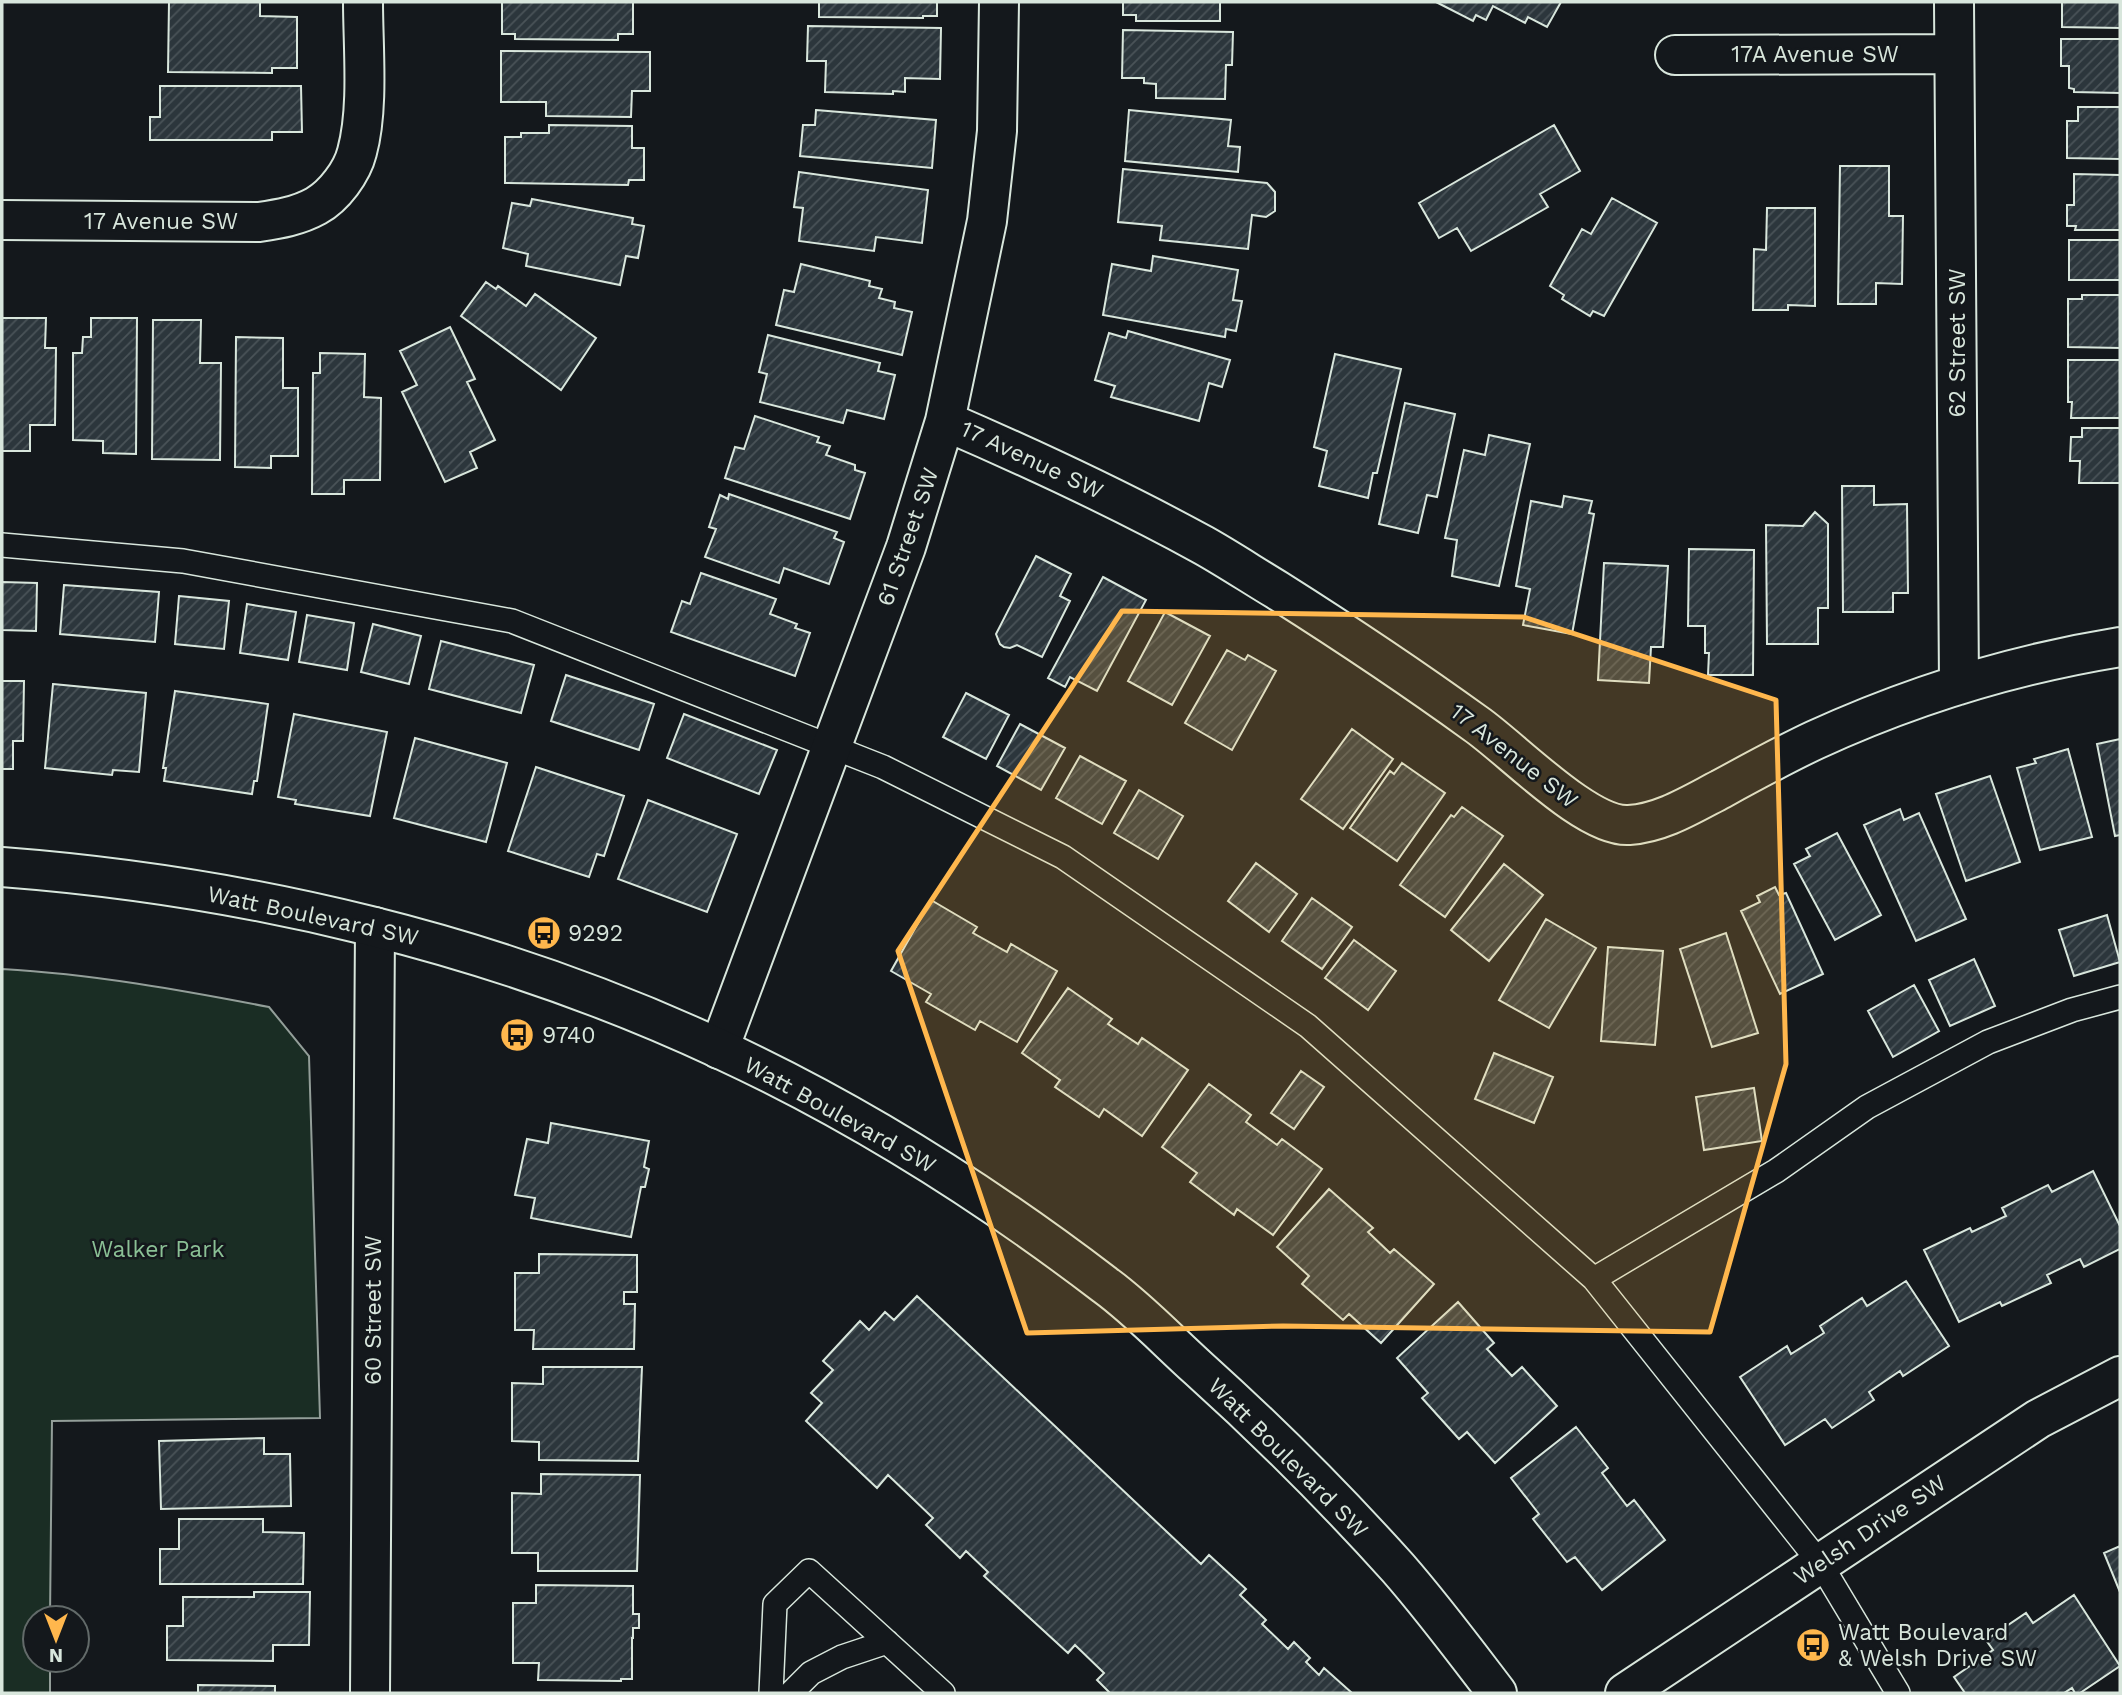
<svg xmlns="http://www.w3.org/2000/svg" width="2122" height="1695" font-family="'Work Sans',sans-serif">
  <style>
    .park { fill: #1a2d24; stroke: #939e99; stroke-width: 2 }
    .building { fill: url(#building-hatch); stroke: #d8e6dc; stroke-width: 2 }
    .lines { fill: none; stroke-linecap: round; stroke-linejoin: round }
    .service-casing { stroke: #d8e6dc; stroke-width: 26 }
    .minor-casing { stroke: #d8e6dc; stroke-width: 42 }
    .tertiary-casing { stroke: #d8e6dc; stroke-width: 42 }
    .service { stroke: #14181c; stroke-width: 23 }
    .minor { stroke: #14181c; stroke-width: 38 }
    .tertiary { stroke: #14181c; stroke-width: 38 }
    .marked { fill: #ffb74d; fill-opacity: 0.2; stroke: #ffb74d; stroke-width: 5; stroke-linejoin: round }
    .labels { text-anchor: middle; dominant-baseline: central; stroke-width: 5; stroke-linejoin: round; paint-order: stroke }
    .street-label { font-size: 23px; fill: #d8e6dc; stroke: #14181c }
    .poi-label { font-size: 23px; fill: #d8e6dc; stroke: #14181c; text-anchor: start }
    .park-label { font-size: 23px; fill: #8ac095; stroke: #14181c }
  </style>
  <defs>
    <pattern id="building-hatch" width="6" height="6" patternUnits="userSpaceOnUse" patternTransform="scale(1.75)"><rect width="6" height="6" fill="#2c363c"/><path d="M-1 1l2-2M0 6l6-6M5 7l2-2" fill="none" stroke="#4a5358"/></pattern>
  </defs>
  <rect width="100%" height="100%" fill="#14181c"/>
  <path class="park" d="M2 969C92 974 181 990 269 1007L309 1056 320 1418 52 1421 50 1618H35V1660H50V1693H2Z"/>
  <path class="building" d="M169 2H260V16L297 17V68H272V73L168 72Z
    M502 2H633V34H618V40L515 39V34H502Z
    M819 2H937V16H923V18L819 17Z
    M1123 2H1220V21H1136V15H1123Z
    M1436 2H1561L1547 27 1528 17 1525 23 1493 6 1486 20 1476 15 1473 21Z
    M2062 2H2120V28L2062 27Z
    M808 26 941 28 940 79 905 78V92L893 91V94L825 92 826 61H807Z
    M1123 30 1233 32 1232 65H1226L1225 99 1156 98V84L1144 83V78H1122Z
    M2061 39H2120V93L2074 92V89L2069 88V66H2061Z
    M501 51 650 52V91H632L631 117 546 116V102H501Z
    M160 86H301L302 132H272V140H150V117H160Z
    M2078 107H2120V159L2067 158V121H2078Z
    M816 110 936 120 932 168 800 156 803 125H815Z
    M1129 110 1231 120 1228 146 1240 147 1238 172 1125 161Z
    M549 125 632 126V148H644V180H629L628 185 505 183V137H521V133H549Z
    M1554 125 1580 171 1540 194 1548 207 1471 251 1457 228 1439 238 1419 203Z
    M1840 166H1889V216H1903L1902 284 1876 283V304H1838Z
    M1123 169 1267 183 1275 192V211L1266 217 1252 215 1248 249 1160 240 1162 226 1118 222Z
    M799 172 928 190 922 243 876 237 874 251 799 241 803 208 794 207Z
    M2074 174 2120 175V230H2075L2076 226H2067V205H2074Z
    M1612 198 1657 223 1604 316 1593 311 1590 316 1562 299 1564 295 1550 286 1582 229 1591 234Z
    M532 199 633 218 632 224 644 226 638 258 626 256 620 285 526 266 528 254 503 248 512 203 530 206Z
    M1767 208H1815V306L1788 305V310H1753L1754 249 1766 250Z
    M2069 240H2120V280H2069Z
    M1153 256 1238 270 1233 300 1242 301 1236 331 1226 329 1225 337 1103 315 1112 264 1151 271Z
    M801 264 870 281 869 286 882 289 879 298 895 302 894 308 912 312 902 355 776 325 784 290 794 292Z
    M486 282 496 289 498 286 526 306 535 294 596 338 561 390 461 316Z
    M2082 295H2120V348L2068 347V299H2082Z
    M2 318H46L45 348H56L55 425H30V451H2Z
    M91 318H137L136 454 103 453V441L73 440V353H82L83 337H91Z
    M153 320H201L200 363H221L220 460 152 459Z
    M450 327 475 379 467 382 495 440 470 452 477 468 445 482 402 392 417 385 400 351Z
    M1128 331 1230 360 1222 387 1209 383 1199 421 1111 397 1115 386 1095 380 1109 333 1126 338Z
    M768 335 880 363 878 371 895 375 884 419 847 410 843 423 760 402 767 374 759 372Z
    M236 337 283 338V388H298V456H271V468L235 467Z
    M320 353 365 354 364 397 381 398 380 480H344V494H312L313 373H320Z
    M1335 354 1401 369 1377 473H1373L1368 498 1319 486 1327 451 1314 447Z
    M2068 360H2120V418H2071L2072 402H2068Z
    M1405 403 1455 414 1437 497 1427 495 1418 533 1379 524Z
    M755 416 819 437 817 442 830 446 826 455 855 465V470L865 473 850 519 725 478 735 447 744 449Z
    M2082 428H2120V483H2079L2080 461H2070L2071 437H2082Z
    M1489 435 1530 444 1499 586 1452 576 1457 540 1445 538 1464 450 1485 455Z
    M1842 486H1874V505L1907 504 1908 593H1893V612H1843Z
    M729 494 837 532 834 538 844 542 829 584 784 568 779 583 705 557 716 529 709 527 720 495 728 499Z
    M1564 496 1592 501 1589 513 1594 514 1572 634 1523 625 1530 589 1516 586 1531 501 1562 507Z
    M1815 512 1828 524V608H1818V644H1767L1766 525 1803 526Z
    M1689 549 1754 550 1753 675H1708L1709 653H1705V626H1688Z
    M1036 556 1071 574 1060 596 1070 601 1042 657 1017 645 1010 648 1004 647 1000 644 996 634Z
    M1604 563 1668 566 1663 647H1651L1649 683 1598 680Z
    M701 573 776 599 770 614 797 624 795 628 810 633 795 676 671 632 682 601 690 604Z
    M1103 577 1146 600 1097 691 1070 677 1065 687 1048 678Z
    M2 582 37 583 36 631 2 630Z
    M64 585 159 592 155 642 60 634Z
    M179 596 229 601 224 649 175 644Z
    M247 604 296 612 288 660 240 653Z
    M1165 612 1210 636 1172 705 1128 681Z
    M307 615 354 623 347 670 299 662Z
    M373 624 421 636 409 684 361 672Z
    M441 641 534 665 521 713 429 689Z
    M1227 650 1245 660 1248 655 1276 671 1232 750 1185 723Z
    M566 675 654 704 639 750 551 721Z
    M2 681H24L23 741H13V769H2Z
    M53 684 146 693 139 772 113 770 112 775 45 768Z
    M175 691 268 704 257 781H254L252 794 164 781 166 768H163Z
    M966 693 1009 715 986 759 943 737Z
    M294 714 387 732 370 816 295 804 296 800 278 797Z
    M684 714 777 750 759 794 667 758Z
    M1020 724 1065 748 1041 790 997 766Z
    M1352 729 1393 759 1343 829 1301 799Z
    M415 738 507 763 486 842 394 818Z
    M2120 739V835L2115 836 2097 744Z
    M2068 749 2092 837 2040 850 2017 768 2036 763 2034 759Z
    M1080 756 1126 781 1102 824 1056 798Z
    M1402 763 1445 793 1397 861 1350 828 1390 771 1394 774Z
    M536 767 624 796 604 856 597 854 589 877 508 851Z
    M1990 776 2020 862 1966 881 1936 794Z
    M1139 790 1183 816 1158 859 1114 833Z
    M648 800 737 834 707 912 618 879Z
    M1462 807 1503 836 1445 917 1400 885 1451 815 1454 817Z
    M1900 809 1904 820 1919 813 1966 919 1916 941 1864 825Z
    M1837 833 1881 915 1835 940 1794 864 1810 856 1806 849Z
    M1256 863 1297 894 1269 932 1228 901Z
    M1504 864 1543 895 1489 961 1451 930Z
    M1775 887 1779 895 1786 893 1823 974 1780 994 1741 911 1760 902 1757 896Z
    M1312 898 1352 927 1322 969 1282 941Z
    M931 900 977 927 973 933 1007 952 1011 944 1057 971 1017 1042 980 1021 975 1030 926 1002 931 994 891 971Z
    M2107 915 2120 962 2074 976 2059 930Z
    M1546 919 1596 948 1549 1028 1499 1000Z
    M1726 933 1758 1033 1712 1047 1680 949Z
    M1354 940 1396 971 1368 1010 1325 978Z
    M1608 947 1663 951 1655 1045 1601 1041Z
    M1974 959 1995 1006 1950 1026 1929 980Z
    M1914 985 1939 1031 1893 1057 1868 1011Z
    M1068 988 1112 1019 1108 1024 1138 1044 1142 1038 1188 1070 1142 1136 1104 1109 1099 1117 1055 1087 1060 1080 1022 1053Z
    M1494 1053 1553 1077 1534 1123 1475 1099Z
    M1301 1071 1324 1087 1294 1129 1271 1113Z
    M1209 1084 1251 1115 1246 1122 1277 1145 1282 1139 1322 1169 1273 1235 1237 1209 1234 1215 1190 1182 1197 1173 1162 1147Z
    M1754 1088 1762 1141 1704 1150 1696 1097Z
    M551 1123 649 1141 644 1167 649 1169 645 1187H641L631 1237 531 1218 535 1198 515 1195 527 1139 548 1143Z
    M2093 1171 2120 1226V1249L2084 1267 2080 1259 2047 1275 2051 1283 2002 1306 2000 1302 1959 1322 1924 1250 1970 1228 1972 1232 2006 1216 2002 1208 2048 1185 2052 1192Z
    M1329 1189 1373 1228 1368 1232 1390 1253 1394 1249 1434 1284 1381 1343 1349 1314 1343 1320 1302 1284 1309 1276 1277 1247Z
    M539 1254 637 1255V1292H624V1304H635L634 1349H533L534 1330H515V1273H539Z
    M1906 1281 1949 1346 1903 1376 1900 1371 1869 1392 1874 1400 1832 1428 1825 1419 1785 1445 1740 1377 1787 1346 1791 1354 1824 1333 1820 1326 1862 1298 1867 1306Z
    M917 1296 1201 1564 1209 1555 1246 1589 1240 1595 1266 1620 1262 1624 1288 1649 1294 1642 1310 1658 1306 1662 1319 1675 1324 1668 1352 1693H1110L1097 1680 1104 1673 1075 1645 1068 1653 984 1576 988 1572 966 1551 960 1558 926 1525 933 1518 888 1475 877 1488 806 1421 822 1403 811 1393 833 1370 823 1361 860 1321 869 1330 885 1312 894 1320Z
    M1458 1302 1494 1343 1487 1349 1512 1376 1522 1367 1557 1406 1495 1463 1467 1432 1459 1439 1422 1398 1428 1393 1397 1358Z
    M543 1367H642L638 1461 539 1460V1442L512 1441V1383L543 1384Z
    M1576 1427 1608 1468 1602 1473 1627 1506 1634 1500 1665 1540 1602 1590 1575 1557 1567 1562 1533 1519 1539 1514 1511 1478Z
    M264 1438V1454H290L291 1506 161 1509 159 1441Z
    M541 1474 640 1475 637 1571H538V1553H512V1493L541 1494Z
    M179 1519H263V1532L304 1533 303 1584H160V1549H179Z
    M2120 1546V1592L2104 1553Z
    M536 1585 633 1586V1614H639V1628H633V1638H632V1679H621V1681L538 1680 539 1663H513V1603H536Z
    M254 1592H310L309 1645H273V1661L167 1660V1626H183V1597H254Z
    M2074 1595 2120 1666 2080 1693H2075L2072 1688 2064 1693H1965L1954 1677 1993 1650 1986 1640 2026 1613 2033 1623Z
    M198 1685 275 1686V1693H198Z"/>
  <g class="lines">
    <g class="service-casing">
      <path id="service" d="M2 545 183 561 512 621 883 767 1063 857 1308 1026 1594 1279 1820 1563 1898 1693
        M1594 1279 1776 1171 1867 1107 1988 1042 2072 1010 2120 997
        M771 1693 775 1604 809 1571 943 1693
        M791 1693 811 1673 842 1657 887 1642"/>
    </g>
    <g class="minor-casing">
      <path id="minor" d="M1954 2 1959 685
        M1675 55 1954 54
        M2 220 259 222C279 219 298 216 316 206 334 196 352 172 357 152 369 108 363 47 363 2
        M945 421C1033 459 1119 499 1203 545 1228 559 1252 575 1277 590 1345 633 1411 677 1476 724 1512 749 1587 828 1629 825 1662 823 1692 804 1721 789 1752 772 1783 755 1815 740 1913 695 2015 664 2120 647
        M719 1049 906 547 945 421 987 221 997 131 999 2
        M370 1693 375 927"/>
    </g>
    <g class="tertiary-casing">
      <path id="tertiary" d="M2 867C249 886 495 944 720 1049 856 1112 986 1194 1105 1285 1138 1309 1167 1340 1198 1368 1268 1431 1335 1498 1398 1568 1433 1608 1465 1651 1497 1693
        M1625 1693 2038 1419 2120 1376"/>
    </g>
    <use href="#service" class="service"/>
    <use href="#minor" class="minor"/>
    <use href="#tertiary" class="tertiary"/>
  </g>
  <path class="marked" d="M1122 611 1524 617 1776 700 1786 1064 1710 1332 1283 1326 1027 1333 898 951Z"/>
  <defs>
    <g id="bus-disc" transform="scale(1.75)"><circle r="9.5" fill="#ffb74d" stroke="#14181c"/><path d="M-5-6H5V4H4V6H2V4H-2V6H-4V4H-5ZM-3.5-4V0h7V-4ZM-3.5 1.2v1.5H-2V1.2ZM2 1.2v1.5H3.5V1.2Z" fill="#111"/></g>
  </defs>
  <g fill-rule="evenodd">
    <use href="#bus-disc" x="544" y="933"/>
    <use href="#bus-disc" x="517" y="1035"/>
    <use href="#bus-disc" x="1813" y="1645"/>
  </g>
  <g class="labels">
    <g class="street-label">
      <text x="1815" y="54">17A Avenue SW</text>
      <text x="161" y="221">17 Avenue SW</text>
      <text transform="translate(1957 343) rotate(-90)">62 Street SW</text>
      <text transform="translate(1032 460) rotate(25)">17 Avenue SW</text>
      <text transform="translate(908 537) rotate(-71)">61 Street SW</text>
      <text transform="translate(1514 756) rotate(38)">17 Avenue SW</text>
      <text transform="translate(313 916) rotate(12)">Watt Boulevard SW</text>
      <text transform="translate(840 1115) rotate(29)">Watt Boulevard SW</text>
      <text transform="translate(373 1310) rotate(-90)">60 Street SW</text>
      <text transform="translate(1288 1458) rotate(45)">Watt Boulevard SW</text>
      <text transform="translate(1870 1530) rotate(-34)">Welsh Drive SW</text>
    </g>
    <g class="poi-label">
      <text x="568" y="933">9292</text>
      <text x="542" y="1035">9740</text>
      <text x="1838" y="1632">Watt Boulevard<tspan x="1838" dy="26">&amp; Welsh Drive SW</tspan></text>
    </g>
    <g class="park-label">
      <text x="158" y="1249">Walker Park</text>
    </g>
  </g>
  <rect width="2122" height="1695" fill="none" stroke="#d8e6dc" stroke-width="7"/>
  <g transform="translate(56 1639) rotate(180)"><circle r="33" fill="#14181c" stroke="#626a69" stroke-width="2"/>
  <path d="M0-5L12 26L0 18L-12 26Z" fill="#ffb74d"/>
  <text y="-10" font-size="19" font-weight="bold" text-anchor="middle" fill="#d8e6dc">N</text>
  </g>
</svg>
